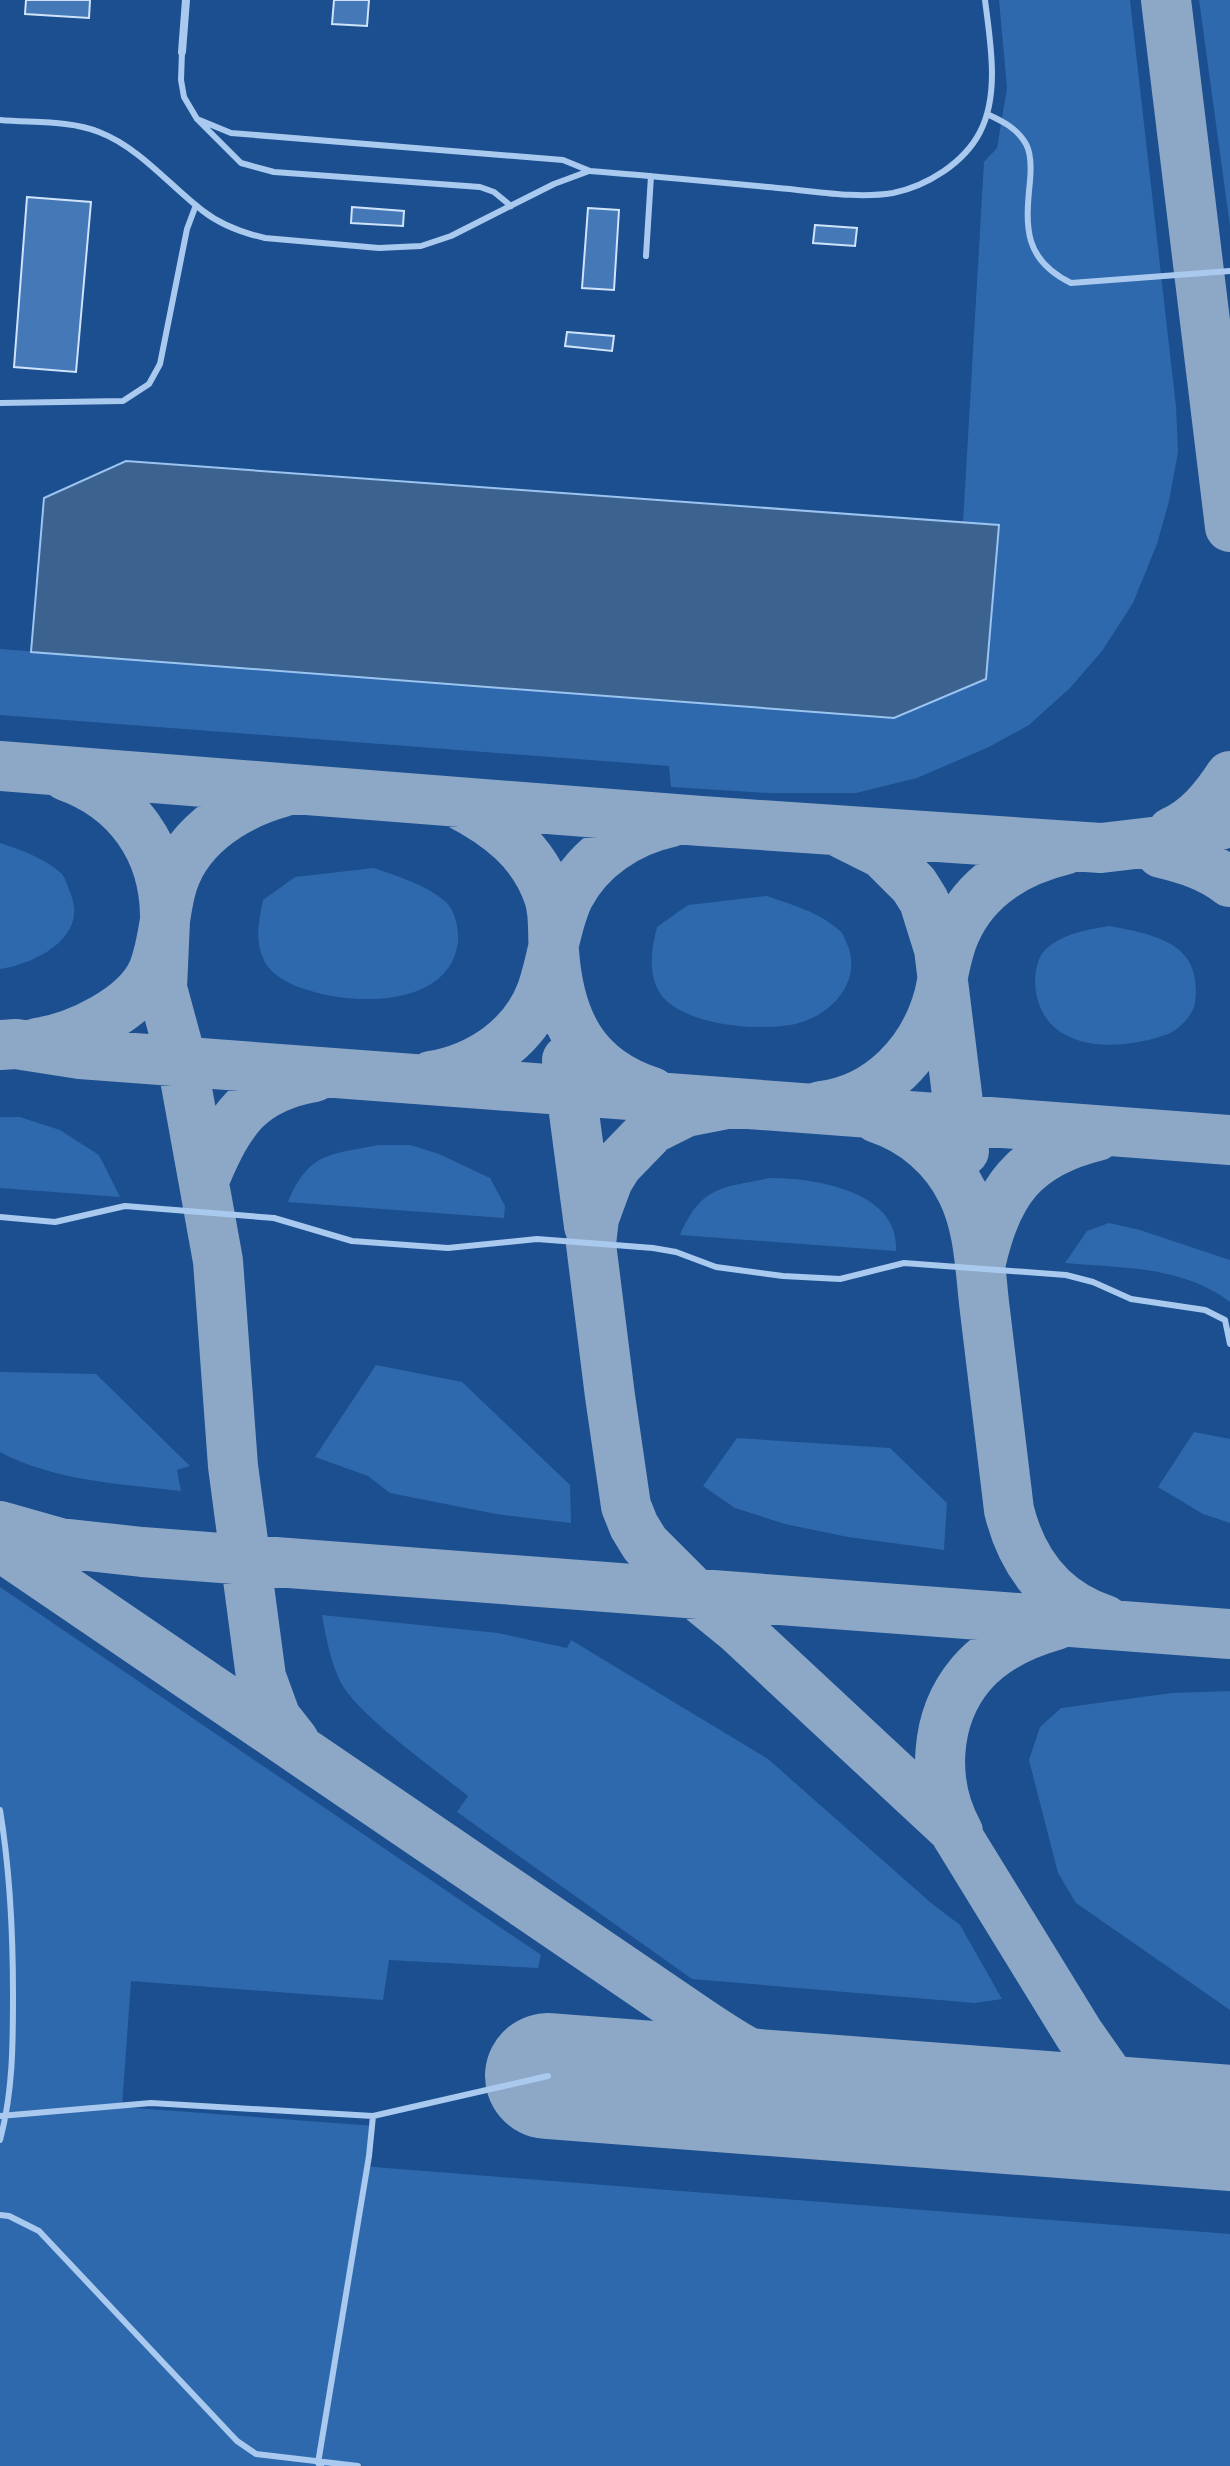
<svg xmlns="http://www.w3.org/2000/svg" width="1230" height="2466" font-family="Karla,sans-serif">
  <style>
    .green { fill: #2e69ad }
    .water { fill: #3c6290; stroke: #9cc4f0; stroke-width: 2 }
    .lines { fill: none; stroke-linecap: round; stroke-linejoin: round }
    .taxiway { stroke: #8da7c7; stroke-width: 50 }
    .runway { stroke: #8da7c7; stroke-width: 126 }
    .building { fill: #4478b7; stroke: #cfe3fa; stroke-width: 2 }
    .service { stroke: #a9c9ee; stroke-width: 6 }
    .minor { stroke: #a9c9ee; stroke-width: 8 }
  </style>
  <rect width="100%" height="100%" fill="#1b4f8f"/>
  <path class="green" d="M999 0H1130L1176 407 1178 452 1169 501 1157 544 1133 603 1102 651 1070 688 1029 725 989 747 917 778 856 793H770L671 787 669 766 0 715V649L894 718 985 679 998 525 963 523 984 162 997 148 1007 88Z
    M1199 0H1230V226Z
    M0 843C21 850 44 858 61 873 66 878 68 888 71 895 88 938 34 964 0 969Z
    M374 868C399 877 425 884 446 902 455 910 459 930 458 942 450 1007 355 1006 308 990 293 986 271 976 264 960 254 940 259 920 263 900L295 877Z
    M767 896C792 905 819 912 839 930 844 934 845 940 848 946 861 982 833 1013 799 1023 763 1033 674 1026 657 988 648 967 652 948 657 927L688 905Z
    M1109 926C1157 935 1203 943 1195 1003 1193 1015 1179 1030 1168 1034 1117 1053 1038 1053 1035 982 1035 971 1038 955 1047 948 1065 933 1087 930 1109 926Z
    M0 1117H20L60 1130 99 1155 120 1197 0 1188Z
    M378 1145H410L439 1154 490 1178 505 1206 504 1218 288 1202C309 1152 329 1155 378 1145Z
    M770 1178C815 1178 900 1191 896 1251L680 1235C702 1185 722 1188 770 1178Z
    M1109 1223 1140 1230 1230 1260V1302C1183 1266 1122 1268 1065 1263L1087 1231Z
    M376 1365 462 1382 570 1485 571 1523 496 1514 390 1493 368 1476 315 1457Z
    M0 1372 96 1374 190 1466 177 1470 181 1491C121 1484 54 1481 0 1452Z
    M1194 1432 1230 1439V1523L1203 1514 1158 1487Z
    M737 1438 890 1448 947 1503 944 1550 848 1537 785 1524 735 1508 703 1486Z
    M0 1587 541 1955 538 1968 389 1960 383 2000 131 1981 122 2107 375 2126 367 2166 374 2167 1230 2234V2466H0Z
    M322 1615 498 1633 567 1648 571 1640 768 1759 930 1902 960 1925 1002 1999 975 2003 692 1979 457 1812 468 1796C436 1770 356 1714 340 1681 330 1660 326 1637 322 1615Z
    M1230 1691V2010L1076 1903 1058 1873 1029 1760 1040 1727 1061 1708 1172 1693Z"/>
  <path class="water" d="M126 461 999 525 986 679 894 718 31 652 44 498Z"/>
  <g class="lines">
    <path class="taxiway" d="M1166 0 1230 527
      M0 766 701 821 1101 848 1169 840 1230 822
      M66 776C128 798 164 850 165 915
      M457 803C498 824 534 851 549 897 555 915 552 933 554 951 559 1020 583 1070 652 1092
      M1172 832C1198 820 1215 799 1230 776
      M841 833 883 854 914 885 924 901 939 949 964 1151
      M1161 853C1186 859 1209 866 1230 882
      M165 921 162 988 182 1062 218 1261 233 1466 261 1677 276 1718 294 1741
      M37 1043C77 1037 136 1009 153 971 163 946 164 919 170 893 182 839 232 806 283 792
      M0 1045 16 1044 80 1054 1230 1140
      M567 1060 589 1226
      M431 1076C479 1068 525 1038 542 990 553 959 555 925 569 896 589 857 629 831 671 822
      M732 1103 686 1112 652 1129 618 1164 608 1180 594 1218 591 1244 610 1396 626 1506 634 1526 645 1544 694 1593 737 1628 953 1829 1079 2034 1114 2084 1132 2099 1157 2112 1212 2127
      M821 1106C880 1099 924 1052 939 996 944 974 946 952 956 931 976 886 1018 861 1064 850
      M877 1118C914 1130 945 1157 962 1192 980 1228 980 1272 985 1311 993 1377 1001 1444 1009 1510 1022 1563 1053 1603 1105 1620
      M205 1178C229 1121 249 1088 314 1077
      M981 1262C997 1191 1024 1154 1097 1136
      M0 1526 60 1543 142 1552 1230 1634
      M0 1546 692 2017C711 2030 730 2043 751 2054 803 2081 860 2094 918 2103
      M958 1832C931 1783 934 1718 971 1674 993 1648 1024 1634 1056 1625"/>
    <path class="runway" d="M548 2076 1230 2128"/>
  </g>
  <path class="building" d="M26 0H90L89 18 25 14Z
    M334 0H369L367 26 332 24Z
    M27 197 91 202 76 372 14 367Z
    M352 207 404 211 403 226 351 223Z
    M588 208 619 210 614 290 582 288Z
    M815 225 857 228 855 246 813 243Z
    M567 332 614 336 612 351 565 346Z"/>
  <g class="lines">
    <path class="service" d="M182 52 181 80 184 97 197 119 241 163 274 172 480 187 494 192 511 206
      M987 114C1002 121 1017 128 1026 144 1031 153 1031 170 1030 181 1025 228 1024 260 1071 283L1230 271
      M197 119 231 133 563 160 590 171C653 176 715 182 778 188 815 191 856 199 893 193 927 186 964 163 980 132 1000 94 990 40 985 0
      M0 120C31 123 70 120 99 132 140 148 169 185 203 211 221 225 243 233 265 238L379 248 421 246 451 236 554 184 589 171
      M646 256 651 176
      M0 403 123 401 149 384 160 364 187 229 196 205
      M0 1217 55 1222 125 1206 274 1218 352 1241 448 1248 537 1239 653 1248 676 1252 716 1267 783 1276 840 1279 904 1263 1066 1275 1093 1282 1131 1299 1205 1310 1225 1320 1230 1344
      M0 1810C10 1871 13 1932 13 1994 13 2043 13 2092 0 2140
      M0 2116 151 2103 373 2116 369 2156 318 2463 321 2466
      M373 2116 548 2076
      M0 2215 9 2216 39 2231 237 2441 256 2454 358 2466"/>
    <path class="minor" d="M182 52 186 0"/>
  </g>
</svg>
